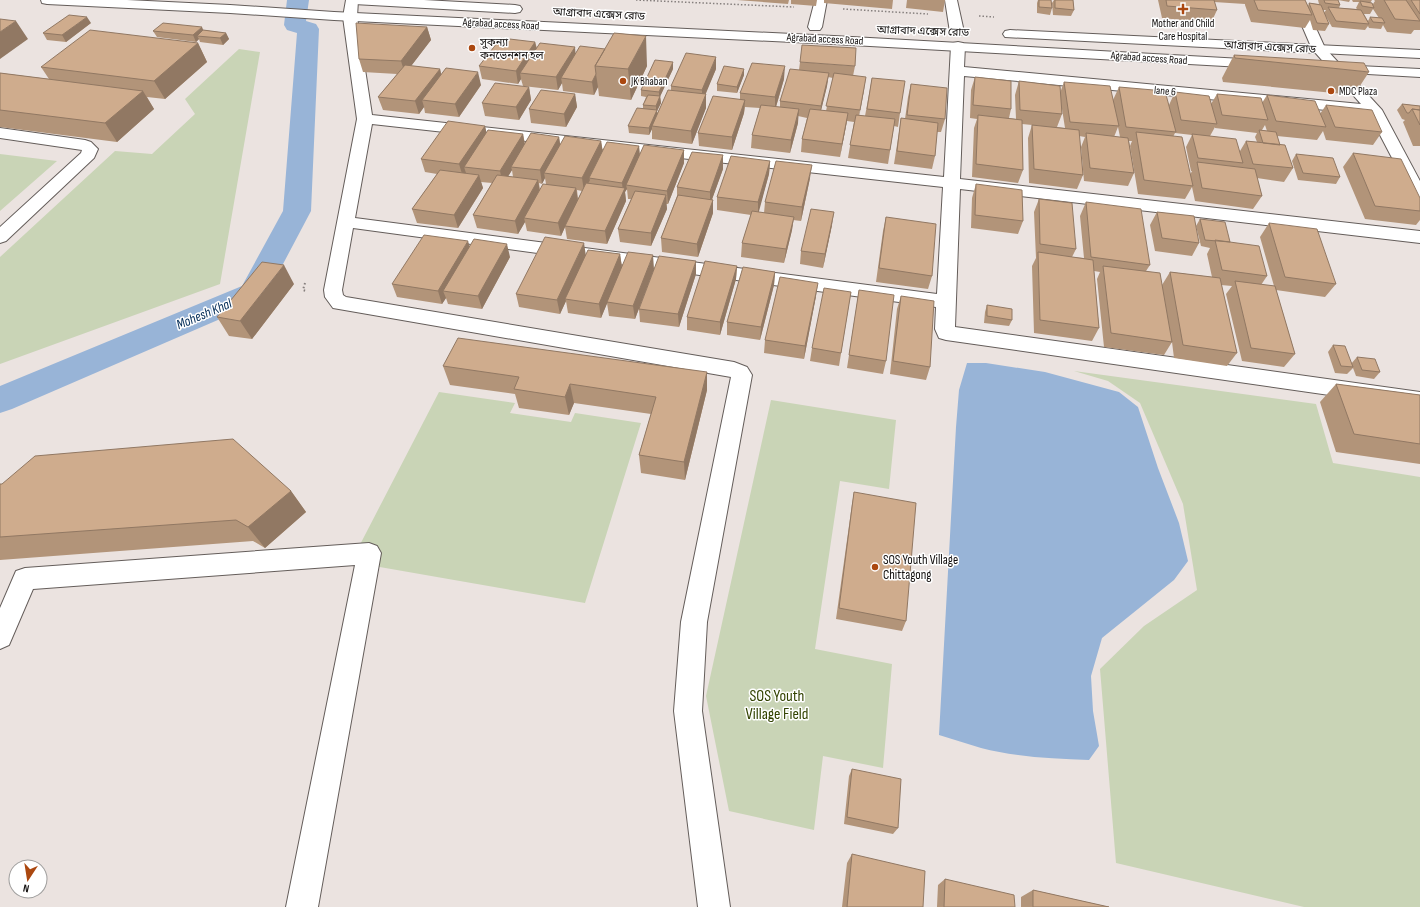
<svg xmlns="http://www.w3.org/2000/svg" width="1420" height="907" font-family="'Sofia Sans Condensed','Noto Sans Bengali',sans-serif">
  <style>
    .green { fill: #c9d4b6 }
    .water { fill: #98b4d7 }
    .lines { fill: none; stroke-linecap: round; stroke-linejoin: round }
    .canal { fill: #98b4d7; fill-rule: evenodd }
    .street-casing { stroke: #645d5a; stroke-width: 2 }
    .secondary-casing { stroke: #645d5a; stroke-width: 2 }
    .path-far1 { stroke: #857f7d; stroke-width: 1.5; stroke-dasharray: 1.5 2; stroke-linecap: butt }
    .path { stroke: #857f7d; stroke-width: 2; stroke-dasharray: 1.5 2.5; stroke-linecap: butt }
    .street { fill: #fff; fill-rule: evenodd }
    .secondary { fill: #fff; fill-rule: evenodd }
    .wall { fill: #b29479; fill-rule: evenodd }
    .shaded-wall { fill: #917863 }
    .building { fill: #cfac8d; stroke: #917863 }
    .poi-dot { fill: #ab4810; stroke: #fff; stroke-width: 1.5 }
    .labels { text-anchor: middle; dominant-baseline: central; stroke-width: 3; stroke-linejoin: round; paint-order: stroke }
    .far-street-label { font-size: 11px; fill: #0f0c0b; stroke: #fff }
    .far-poi-label { font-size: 11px; fill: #0f0c0b; stroke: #fff; text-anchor: start }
    .poi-label { font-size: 13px; fill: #0f0c0b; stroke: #fff; text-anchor: start }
    .water-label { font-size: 14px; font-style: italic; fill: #022b56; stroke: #fff }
    .near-park-label { font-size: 16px; fill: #324200; stroke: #fff }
  </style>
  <rect width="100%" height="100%" fill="#ebe3e0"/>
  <path class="green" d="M239 49 260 52 220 284 0 364V257L115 151 152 154 195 114 185 99Z
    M0 154 57 161 0 211Z
    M1074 371 1316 404 1333 463 1420 477V907H1304L1116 863 1100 669 1144 626 1197 590 1183 504 1140 403 1108 381Z
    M439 392 515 403 510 413 571 422 575 413 641 423 585 603 351 562Z
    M771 400 896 420 889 489 840 481 815 649 892 664 883 768 823 756 814 830 729 811 706 696Z"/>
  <path class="water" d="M967 363H986L1045 372 1119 392 1138 407 1158 468 1179 523 1188 561 1174 580 1102 638 1091 676 1093 711 1099 746 1089 760C1053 759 1016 757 981 748 967 744 953 739 939 735L956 427 959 390Z"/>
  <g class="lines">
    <path class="canal" d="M287 0H309L306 21 316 24 319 29 311 211 264 300 12 409 0 413V386L242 286 283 211 297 33 287 30 284 25Z"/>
    <g class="street-casing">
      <path id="street" d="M346 0H358L357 17 372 115 944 177 951 46 953 43 958 42 963 43 965 46 964 67 1361 104 1312 49 1291 0H1303L1325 48 1382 110 1420 181V201L1414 200 1412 196 1369 114 964 76 960 179 1420 231V243L960 189 955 327 1420 392V408L946 340 939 338 935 329 936 307 353 228 342 290 343 295 346 297 734 362 747 367 752 375 707 622 702 711 730 907H698L674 711 681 622 731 377 333 308 325 297 324 290 357 119 343 17ZM372 124 943 187 937 294 355 218Z
        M815 0H827L822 27 820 30H810L808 27Z
        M945 0H957L964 32 962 35H952L950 32Z
        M0 128 85 140 91 142 98 149 94 158 6 241 0 243V227L81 153 82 150 0 138Z
        M369 543 377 546 381 553 318 907H286L355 565 33 589 9 645 0 649V608L16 571 25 568Z"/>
    </g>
    <g class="secondary-casing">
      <path id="secondary" d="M41 0H127L230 5 334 12 834 36 1260 60 1265 61 1267 64 1265 67 1260 68 834 44 334 20 230 13 47 4 42 3Z
        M348 0H424L515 5 520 6 522 9 520 12 515 13 354 4 349 3Z
        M1010 30 1420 50V58L1005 37 1003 34 1005 31Z
        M1338 65 1420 69V77L1333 72 1331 69 1333 66Z"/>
    </g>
    <path class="path-far1" d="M636 0 794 7
      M843 9 928 14
      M979 16 994 17"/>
    <path class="path" d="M305 283 303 290 306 291"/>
    <use href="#street" class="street"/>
    <use href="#secondary" class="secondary"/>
  </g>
  <path class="wall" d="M737 0H789L788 4Z
    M791 0H817L816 6 791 4Z
    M824 0H893L892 9 824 3Z
    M907 0H945L943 12 906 8Z
    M1038 0H1051L1052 8 1050 15 1037 13V3Z
    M1054 0H1073L1074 10 1071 16 1053 15 1052 3Z
    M1158 0H1305L1308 6 1309 3 1319 4 1318 0H1350L1349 2 1338 0 1340 5 1339 8 1357 9 1356 8 1359 2H1353L1352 0H1372L1370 3 1373 4 1375 1 1374 0H1420V30H1414L1411 34 1387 32 1383 25 1381 29 1369 28 1368 26 1365 30 1332 27 1324 13 1326 10H1323L1329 24 1325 31 1313 30 1310 20 1305 28 1251 22 1245 5V4L1214 2 1217 10 1211 23 1162 18ZM1373 9 1379 18 1370 17 1368 21 1364 14H1370Z
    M91 23 66 42 47 40 43 33Z
    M427 27 431 40 411 66 440 69 441 74 481 85 459 117 425 113 424 107 419 114 383 110 378 97 397 74 363 72 359 59Z
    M203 30 226 33 229 39 223 45 200 42 199 39 196 42 157 37 153 31Z
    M535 42 537 48 576 54 647 66 631 100 599 96 598 87 594 95 563 91 562 83 558 90 523 86 521 79 518 84 482 79 479 66Z
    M198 43 207 62 165 99 147 97 154 109 117 142 0 127V73L49 79 41 67Z
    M1234 55 1369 72 1354 95 1223 82 1222 78Z
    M800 62 855 66 853 76 864 90 859 115 865 116 872 78 900 113 898 127 894 126 888 164 848 158 854 122 847 121 840 157 801 152 802 139 807 118 798 116V123L790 153 751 148 752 135 760 108 745 107 744 113 732 150 699 146 698 133 740 99V93L784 79 776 107H780V101L799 70ZM828 77 833 78 826 111 821 110 827 86Z
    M673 69 660 96 661 103 657 111V113L671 90V86L716 69 705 94H706V108L692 144 652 139V129L649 135 629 133 628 126 643 108V105L646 97 641 96V90Z
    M744 69V75L737 93 717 91V84Z
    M975 77 1011 109 1009 118 1016 119 1015 95 1019 81 1060 93 1064 82 1113 100 1119 87 1169 105 1175 92 1211 104 1217 94 1262 103 1267 95 1320 114 1326 105 1382 132 1373 145 1326 140 1323 131 1317 140 1277 136 1280 145 1293 168 1284 182 1257 178 1262 196 1253 209 1195 201 1192 187 1185 199 1138 194 1130 146 1132 141H1129L1134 173 1128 186 1084 181 1081 147 1085 137 1079 136 1083 175 1077 189 1029 183 1028 138 1032 125 1022 124 1023 170 1018 183 972 177 974 128 977 119 970 118 971 90ZM1062 109 1065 128 1057 127 1062 114ZM1265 125 1267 131 1262 130ZM1118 127 1120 137H1114ZM1215 127V128L1257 133 1255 137 1257 142 1246 141 1240 151 1210 136ZM1175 133 1192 135 1186 147 1191 171H1192L1190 175 1173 137Z
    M911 84 945 119 941 132H937L935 156 932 169 894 164 899 132 901 118 905 119 908 97Z
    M529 87 531 100 519 120 485 116 482 103Z
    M575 94 577 107 566 127 531 123 529 109Z
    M1402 104 1420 106V146H1413L1403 122 1405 120 1402 119 1397 110Z
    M485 126 486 133 523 134 525 144 559 137 560 144 601 141 603 152 639 146 640 156 684 150V163L668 204H666L667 209 651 246 620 242 618 229 631 199H628L627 189 625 192 626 201 607 244 567 239 565 227 561 236 527 231 525 222 518 234 477 228 473 215 492 183 481 182 483 188 458 228 417 223 412 209 437 174 425 172 421 159ZM512 170 513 177 508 176ZM545 178 546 184 540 190 539 183 542 184ZM577 190 582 191 578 199Z
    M1353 153 1420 198V220L1416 225 1365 219 1343 167Z
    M1296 154 1340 177 1336 184 1298 180 1292 161Z
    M723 155V169L712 199 713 200V213L698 257 662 252 661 238 677 196V187Z
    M770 161 769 174 758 212 764 213 765 202 810 178 801 221 793 220 792 230 784 263 741 257 742 243 751 215 717 210V197Z
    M976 184 1023 221 1018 234 971 228 972 198Z
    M1039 199 1076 249 1072 257 1084 258 1080 216 1086 202 1150 265 1146 271 1162 285 1170 272 1212 277 1207 254 1210 248 1201 246 1196 226 1200 219 1230 242 1267 276 1261 285 1274 286 1260 237 1269 223 1336 284 1325 297 1276 290 1295 354 1284 367 1242 361 1226 294 1232 286 1221 285 1237 353 1227 366 1174 358 1172 342 1164 355 1104 347 1097 279 1100 272 1094 271 1099 328 1092 341 1034 333 1032 266 1036 258 1034 212Z
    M1157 212 1199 243 1192 256 1155 251 1150 225Z
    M886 217 932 276 928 289 876 282 883 231Z
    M832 225 823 268 800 264 801 251Z
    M469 247 510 257 482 309 448 304 446 298 442 304 397 297 392 284Z
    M620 254 622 267 654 269 635 319 609 316 607 303 601 318 568 313 566 301 560 314 519 307 516 294 586 255Z
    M737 266 736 279 720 335 687 330V317Z
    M775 272 774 285 760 340 727 335V322Z
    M696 274 679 327 640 322 639 309Z
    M294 284 252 339 229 336 217 317Z
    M859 290 886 361 883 374 847 368Z
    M851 292 839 366 810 361 812 348Z
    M816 296 804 359 764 353 765 340Z
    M901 296 930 367 926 380 890 374 897 309Z
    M987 305 1012 320 1009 326 984 323 985 312Z
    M1333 345 1351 364 1357 357 1380 372 1374 379 1356 376 1353 368 1347 374 1335 373 1328 352Z
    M443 366 707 372V390L685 480 641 473 639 455 651 414 574 403 569 415 519 408 515 394 450 385Z
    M1336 384 1420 395V464L1336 452 1320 402Z
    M0 484 291 491 306 512 265 548 253 541 0 560Z
    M854 492 906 621 902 631 836 619 852 504Z
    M852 769 898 828 893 834 844 824 849 776Z
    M852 854 923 907H842L847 863Z
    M945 879 1015 907H937L938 885Z
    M1033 890 1109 907H1021V897Z"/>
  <path class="shaded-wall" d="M87 17 91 23 66 42 62 35Z
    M16 21 28 39 0 59V32Z
    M202 27 205 34 197 36 199 39 196 42 193 35Z
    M427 27 431 40 405 74 401 61Z
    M226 33 229 39 223 45 220 38Z
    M646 36 647 66 631 100 628 69Z
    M535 42 538 55 520 73 521 79 518 84 516 71Z
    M198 43 207 62 165 99 154 81Z
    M575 47 576 59 561 78 562 83 558 90 556 77Z
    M716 57V69L702 103V90Z
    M673 62V69L659 99V92Z
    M785 66 784 79 775 110V97Z
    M440 69 443 82 422 100 424 107 419 114 415 101Z
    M744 69V75L737 93V87Z
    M478 72 481 85 459 117 455 104Z
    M829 73 827 86 819 119 821 106Z
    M596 74 598 87 594 95 592 82Z
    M866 77 864 90 858 123 860 110Z
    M529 87 531 100 519 120 516 107Z
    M143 91 154 109 117 142 105 123Z
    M575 94 577 107 566 127 564 114Z
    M706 94V108L692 144 691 131Z
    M660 96 661 103 657 111V117L652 126V129L649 135V128L656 112V106Z
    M745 100 744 113 732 150V137Z
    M799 109 798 123 790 153 791 140Z
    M848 113 846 126 840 157 842 144Z
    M485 126 488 139 464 167 466 173 463 177 459 164Z
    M523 134 525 147 511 167 512 170 503 185 500 171Z
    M559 137 561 150 544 173 545 178 542 184 540 170Z
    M601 141 603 154 589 178 590 180 584 191 582 178Z
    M639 146 640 160 626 185 627 189 625 192 626 201 607 244 605 231 623 192 622 183Z
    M684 150V163L668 204 667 191Z
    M723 155V169L710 205V192Z
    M770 161 769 174 758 215V202Z
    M812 165 810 178 801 221 802 207Z
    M479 175 483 188 458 228 454 215Z
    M538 180 540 193 524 218 525 222 518 234 515 221Z
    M576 188 578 201 565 226V227L561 236 558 223Z
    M666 195 667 209 651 246V233Z
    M713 200V213L698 257 697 244Z
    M834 212 832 225 823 268 825 254Z
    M794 217 792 230 784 263 786 249Z
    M468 241 472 254 443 291 446 298 442 304 438 291Z
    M584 243 586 256 565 299 566 301 560 314 557 300Z
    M507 244 510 257 482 309 478 296Z
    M620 254 622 268 601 318 599 304Z
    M653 255 654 269 635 319 633 306Z
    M696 261V274L679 327 678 314Z
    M284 265 294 284 252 339 240 321Z
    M737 266 736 279 720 335V322Z
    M775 272 774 285 760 340 761 327Z
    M818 283 816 296 804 359 805 346Z
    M707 372V390L685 480 684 462Z
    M570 384 574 403 569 415 565 397Z
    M291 491 306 512 265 548 248 527Z"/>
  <path class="building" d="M1039 0H1051L1052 8 1039 7Z
    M1055 0H1073L1074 10 1055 8Z
    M1166 0H1214L1217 10 1167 6Z
    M1254 0H1305L1312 15 1258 10Z
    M1324 0H1338L1340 5 1325 3Z
    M1384 0H1406L1420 21 1395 19Z
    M1411 0H1420V14Z
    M1360 1 1372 3 1374 8 1362 6Z
    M1309 3 1321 5 1329 24 1317 23Z
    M1328 7 1361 10 1369 24 1336 21Z
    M69 15 87 17 62 35 43 33Z
    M1370 17 1382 18 1385 23 1373 22Z
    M0 19 16 21 0 32Z
    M163 23 202 27 193 35 153 31Z
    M356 23 427 27 401 61 359 59Z
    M90 30 198 43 154 81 41 67Z
    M203 30 226 33 220 38 197 36Z
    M614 33 646 36 628 69 595 66Z
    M501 38 535 42 516 71 479 66Z
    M540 43 575 47 556 77 520 73Z
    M802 45 856 48 855 66 800 62Z
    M580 46 605 49 595 66 596 74 592 82 561 78Z
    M686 53 716 57 702 90 671 86Z
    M1234 55 1364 63 1369 72 1235 58Z
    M655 60 673 62 659 92 641 90Z
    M752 63 785 66 775 97 740 93Z
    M405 65 440 69 415 101 378 97Z
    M724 66 744 69 737 87 717 84Z
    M446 68 478 72 455 104 422 100Z
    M790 69 829 73 821 106 780 101Z
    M0 73 143 91 105 123 0 110Z
    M834 73 866 77 860 110 826 106Z
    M975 77 1011 81V109L973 105Z
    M872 78 905 81 900 113 867 109Z
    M1019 81 1060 86 1062 114 1020 110Z
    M1064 82 1110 86 1119 126 1070 122Z
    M495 83 529 87 516 107 482 103Z
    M911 84 947 88 945 119 907 115Z
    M1119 87 1165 91 1176 132 1126 127Z
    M541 90 575 94 564 114 529 109Z
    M668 90 706 94 691 131 652 126Z
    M1175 92 1209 96 1217 124 1181 120Z
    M1217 94 1261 98 1268 120 1222 115Z
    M648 95 660 96 656 106 643 105Z
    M1267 95 1315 101 1326 127 1276 121Z
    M713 96 745 100 732 137 698 133Z
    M1402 104 1420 106V110L1412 109 1409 113H1407Z
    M761 105 799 109 791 140 752 135Z
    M1326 105 1372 110 1382 132 1335 127Z
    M637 108 657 110 649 128 628 126Z
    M810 109 848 113 842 144 802 139Z
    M1412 109 1420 110V125Z
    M856 115 895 119 890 150 850 145Z
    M978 115 1022 120 1023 170 976 164Z
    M901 118 938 123 935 156 897 151Z
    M448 121 485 126 459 164 421 159Z
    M1032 125 1079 130 1083 175 1034 169Z
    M488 130 523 134 500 171 464 167Z
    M1259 130 1276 132 1280 145 1263 143Z
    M1136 132 1182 137 1193 186 1144 180Z
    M531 133 559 137 540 170 511 167Z
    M1086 133 1128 138 1134 173 1090 168Z
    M1192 134 1236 139 1243 163 1198 158Z
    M565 136 601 141 582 178 544 173Z
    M1246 141 1285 145 1293 168 1253 164Z
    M607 142 639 146 622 183 589 178Z
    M644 145 684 150 667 191 626 185Z
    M692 152 723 155 710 192 677 187Z
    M1353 153 1401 159 1420 198V211L1375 206Z
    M1296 154 1333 158 1340 177 1303 173Z
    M731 156 770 161 758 202 717 197Z
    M776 161 812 165 802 207 765 202Z
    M1197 162 1255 169 1262 196 1202 188Z
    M440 170 479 175 454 215 412 209Z
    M497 175 538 180 515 221 473 215Z
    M586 183 625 188 605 231 565 226Z
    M543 184 576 188 558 223 524 218Z
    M976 184 1022 190 1023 221 975 215Z
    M635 191 666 195 651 233 618 229Z
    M678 195 713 200 697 244 661 238Z
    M1039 199 1072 203 1076 249 1040 244Z
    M1086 202 1141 209 1150 265 1091 257Z
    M811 209 834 212 825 254 801 251Z
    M752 211 794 217 786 249 742 243Z
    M1157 212 1194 216 1199 243 1162 238Z
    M886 217 936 224 932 276 879 268Z
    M1200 219 1225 222 1230 242 1205 240Z
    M1269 223 1317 229 1336 284 1285 277Z
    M424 235 468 241 438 291 392 284Z
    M545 237 584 243 557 300 516 294Z
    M474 239 507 244 478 296 443 291Z
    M1215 240 1259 246 1267 276 1222 270Z
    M588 250 620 254 599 304 565 299Z
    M628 252 653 255 633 306 607 302Z
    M1038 252 1093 260 1099 328 1040 320Z
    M659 256 696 261 678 314 639 309Z
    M705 261 737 266 720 322 687 317Z
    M262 262 284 265 240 321 217 317Z
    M1103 266 1160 273 1172 342 1111 333Z
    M743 267 775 272 761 327 727 322Z
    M1170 272 1220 278 1237 353 1183 345Z
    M780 277 818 283 805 346 765 340Z
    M1235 281 1275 286 1295 354 1251 348Z
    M824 288 851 292 841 353 812 348Z
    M859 290 894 295 886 361 849 355Z
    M901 296 934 301 930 367 893 361Z
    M987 305 1012 309V320L987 316Z
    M458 338 707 372 684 462 639 455 656 397 570 384 565 397 514 389 519 377 443 366Z
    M1333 345 1345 346 1353 367 1341 366Z
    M1357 357 1375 359 1380 372 1362 370Z
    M1336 384 1420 395V444L1354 434Z
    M233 439 291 491 248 527 236 520 0 537V484H2L35 456Z
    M854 492 916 503 906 621 839 608Z
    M852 769 901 779 898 828 847 817Z
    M852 854 925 871 923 907H847Z
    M945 879 1014 895 1015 907H944Z
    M1033 890 1109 907H1033Z"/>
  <g class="poi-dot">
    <path d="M1181 3h4v4h4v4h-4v4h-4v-4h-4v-4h4z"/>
    <circle cx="472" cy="48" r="4"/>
    <circle cx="623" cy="81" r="4"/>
    <circle cx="1331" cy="91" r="4"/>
    <circle cx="875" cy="567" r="4"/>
  </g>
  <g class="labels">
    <g class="far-street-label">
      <text transform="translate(599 14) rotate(3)">আগ্রাবাদ এক্সেস রোড</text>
      <text transform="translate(501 24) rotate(3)">Agrabad access Road</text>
      <text transform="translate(923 31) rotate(2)">আগ্রাবাদ এক্সেস রোড</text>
      <text transform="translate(825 39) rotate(3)">Agrabad access Road</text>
      <text transform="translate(1270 47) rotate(3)">আগ্রাবাদ এক্সেস রোড</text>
      <text transform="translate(1149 58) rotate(4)">Agrabad access Road</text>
      <text transform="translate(1165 91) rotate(5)">lane 6</text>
    </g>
    <g class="far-poi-label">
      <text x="1183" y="23" text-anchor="middle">Mother and Child<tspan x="1183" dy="13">Care Hospital</tspan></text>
      <text x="480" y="42">সুকন্যা<tspan x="480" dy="13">কনভেনশন হল</tspan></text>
      <text x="631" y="81">JK Bhaban</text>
      <text x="1339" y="91">MDC Plaza</text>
    </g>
    <g class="poi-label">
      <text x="883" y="560">SOS Youth Village<tspan x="883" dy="15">Chittagong</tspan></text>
    </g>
    <g class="water-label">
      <text transform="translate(204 314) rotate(-23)">Mohesh Khal</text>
    </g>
    <g class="near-park-label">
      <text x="777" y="696">SOS Youth<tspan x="777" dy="18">Village Field</tspan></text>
    </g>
  </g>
  <g transform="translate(28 879) rotate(192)"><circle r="19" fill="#ffffff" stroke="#9f9e9d"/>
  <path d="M0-3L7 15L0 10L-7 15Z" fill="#ab4810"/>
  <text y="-6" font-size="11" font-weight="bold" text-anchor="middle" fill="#0f0c0b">N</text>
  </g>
</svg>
